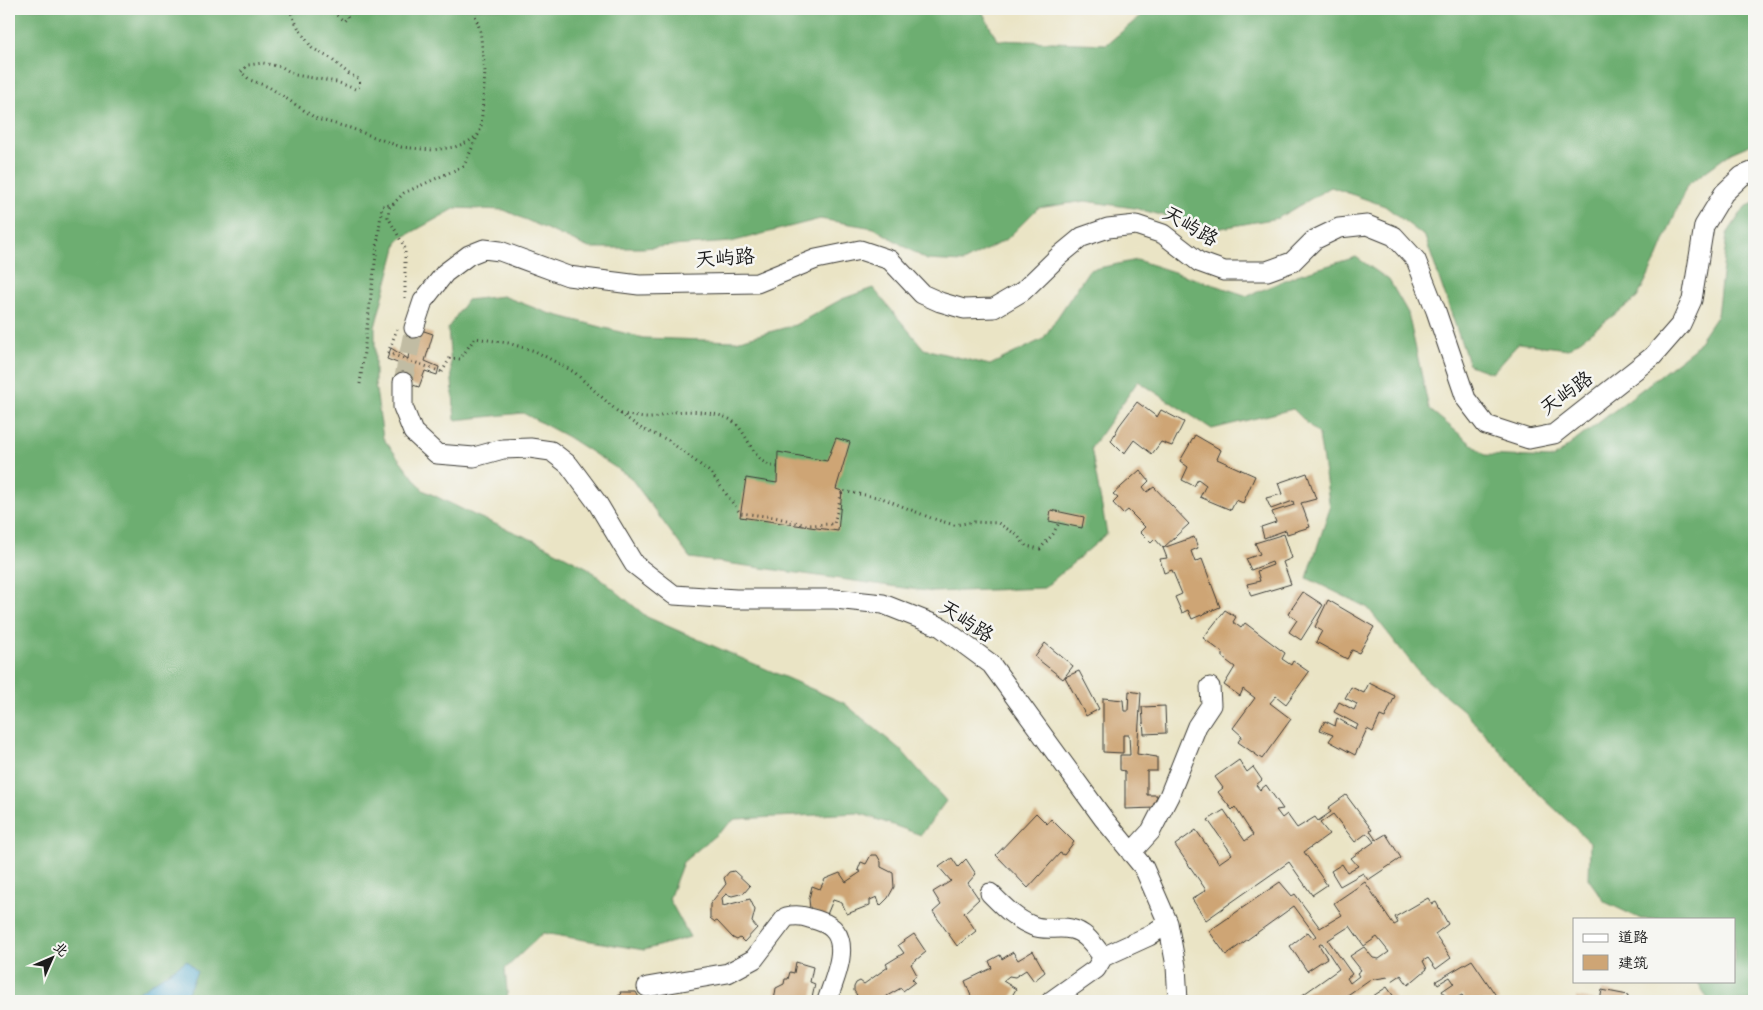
<svg xmlns="http://www.w3.org/2000/svg" width="1763" height="1010" font-family="Mynerve,'LXGW WenKai TC',sans-serif">
  <style>
    .forest { fill: #6dae71; stroke: #446546 }
    .water { fill: #51a9ce; stroke: #366275 }
    .building { fill: #cea575; fill-rule: evenodd }
    .lines { fill: none; stroke-linecap: round; stroke-linejoin: round }
    .minor-tunnel { stroke: #c1bca3; stroke-width: 19; stroke-dasharray: 19 9; stroke-linecap: butt }
    .minor-casing { stroke: #3b3a35; stroke-width: 21 }
    .path { stroke: #3b3a35; stroke-width: 3; stroke-dasharray: 1 4; stroke-linecap: butt }
    .minor { stroke: #fff; stroke-width: 19 }
    .path-bridge { stroke: #3b3a35; stroke-width: 3; stroke-dasharray: 1 4; stroke-linecap: butt }
    .labels { text-anchor: middle; dominant-baseline: central; stroke-width: 5; stroke-linejoin: round; paint-order: stroke }
    .street-label { font-size: 20px; fill: #1c1c1c; stroke: #f6f6f2 }
  </style>
  <rect width="100%" height="100%" fill="#f6f6f2"/>
  <filter id="ink" filterUnits="userSpaceOnUse"><feTurbulence type="fractalNoise" baseFrequency=".02" numOctaves="2"/><feDisplacementMap in="SourceGraphic" scale="10" xChannelSelector="R" yChannelSelector="G"/><feConvolveMatrix kernelMatrix="1 2 1 2 8 2 1 2 1" color-interpolation-filters="sRGB"/></filter>
  <filter id="wash" filterUnits="userSpaceOnUse"><feTurbulence type="fractalNoise" baseFrequency=".0096" numOctaves="4" result="noise"/><feDisplacementMap in="SourceGraphic" scale="20" xChannelSelector="R" yChannelSelector="G"/><feGaussianBlur stdDeviation="1.12" result="paint"/><feColorMatrix in="noise" values="0 0 0 0 0 0 0 0 0 0 0 0 0 0 0 0 0 1.4 0 .05"/><feComposite in="paint" operator="in"/></filter>
  <g filter="url(#wash)">
    <rect width="100%" height="100%" fill="#eae4c5"/>
    <path class="forest" d="M9 9H981L997 40 1107 44 1149 9H1754V143L1731 153 1687 185 1658 256 1637 298 1568 349 1519 343 1492 373 1469 365 1425 237 1385 206 1331 187 1278 218 1216 229 1134 208 1085 201 1038 208 1007 239 963 262 927 260 874 228 820 219 731 242 642 248H589L504 210 456 208 398 240 375 327V383L383 438 423 490 474 515 540 543 588 568 647 617 844 703 902 751 946 801 921 835 859 813 735 819 683 862 669 899 690 937 644 950 543 933 505 969 508 1001H9Z
      M1754 203V1001H1709L1697 981H1734V919H1641L1605 902 1589 880 1590 842 1539 794 1463 710 1422 676 1368 608 1307 578 1330 508 1319 435 1293 409 1212 429 1138 381 1091 448 1107 534 1044 588 933 592 690 558 630 477 568 437 523 413 455 420 448 328 467 300 503 296 548 313 643 338 736 341 795 325 842 299 873 288 924 349 990 365 1043 339 1089 270 1137 260 1248 296 1297 275 1356 257 1389 280 1408 313 1429 409 1485 455 1553 458 1694 349 1717 315 1727 234 1745 207Z"/>
    <path class="water" d="M187 960 197 972 184 1001H125Z"/>
    <g id="blocks">
      <path class="building" d="M412 327 433 334 425 361 439 367 437 375 425 371 419 387 394 379 400 364 387 359 391 348 408 359Z
        M1137 402 1157 417 1161 410 1184 422 1172 446 1161 442 1152 454 1134 440 1124 454 1111 441 1119 426Z
        M1195 435 1221 450 1217 459 1255 476 1243 503 1236 500 1231 510 1200 497 1206 485 1198 479 1194 486 1182 480 1188 467 1180 461Z
        M836 438 850 442 836 489 842 491 838 531 740 517 746 478 777 483 778 452 827 461Z
        M1140 470 1149 481 1143 487 1147 492 1154 487 1189 524 1163 548 1155 539 1151 543 1140 532 1145 527 1128 510 1123 514 1113 503 1118 498 1113 494Z
        M1307 473 1316 499 1301 503 1310 527 1287 534 1286 530 1264 538 1261 527 1276 522 1272 512 1294 505 1293 501 1271 509 1266 498 1282 494 1278 483Z
        M1051 510 1084 517 1082 528 1049 521Z
        M1284 534 1292 558 1283 562 1291 584 1251 596 1247 584 1260 581 1257 571 1273 565 1272 562 1251 570 1246 559 1260 554 1255 543Z
        M1194 537 1198 548 1191 551 1195 562 1202 559 1220 607 1192 619 1188 610 1182 613 1175 597 1182 594 1172 570 1164 573 1160 559 1167 558 1163 548Z
        M1303 592 1323 605 1301 640 1289 632 1297 620 1288 614Z
        M1328 600 1374 627 1359 653 1352 650 1347 659 1316 642 1322 631 1315 627Z
        M1225 610 1236 617 1233 622 1241 628 1245 623 1285 653 1282 659 1291 665 1293 661 1309 672 1286 704 1276 696 1270 703 1291 719 1262 759 1238 742 1242 736 1233 728 1255 698 1243 689 1240 696 1224 685 1235 667 1223 658V653L1203 638Z
        M1045 643 1073 666 1063 679 1035 657Z
        M1079 671 1099 709 1086 716 1065 677Z
        M1369 683 1395 696 1385 718 1380 716 1373 732 1367 729 1355 755 1329 741 1333 735 1320 730 1325 721 1335 726 1337 718 1356 729 1358 725 1334 712 1339 702 1354 710 1357 704 1345 698 1351 687 1364 693Z
        M1129 691 1141 693 1137 754 1157 757V771H1147V795H1157L1156 808 1125 809V771L1120 770V755H1130L1129 735H1123V753L1103 752V698L1123 700 1124 711H1128Z
        M1165 706 1166 733 1144 734 1142 707Z
        M1239 760 1247 772 1253 767 1262 780 1256 785 1260 790 1266 785 1283 809 1276 810 1282 818 1287 814 1297 828 1315 817 1318 821 1331 812 1328 808 1346 795 1372 830 1370 831 1376 840 1386 834 1401 858 1368 880 1363 873 1340 886 1331 871 1342 864 1347 872 1358 866 1351 858 1374 842 1367 833 1355 842 1333 814 1320 823 1329 834 1304 852 1327 885 1312 895 1289 862 1206 920 1192 899 1206 890 1175 845 1196 830 1219 863 1232 854 1208 820 1224 810 1245 841 1253 835 1235 807 1232 810 1218 792 1223 788 1215 777Z
        M1036 813 1047 824 1051 819 1074 842 1064 855 1060 853 1028 888 996 855Z
        M871 855H877L881 862V867L893 873 894 887 888 898 880 906 877 897 870 900V905L847 914 842 903 833 900 826 917 810 909 809 899 812 886 820 889 825 879 840 873 846 882 861 872 858 870 861 862 866 864Z
        M952 858 958 867 966 859 976 874 968 883 979 899 964 913 976 931 957 946 933 912 941 905 933 892 951 881 939 867Z
        M734 871 750 886 744 893 732 896 726 894 722 898 723 906 750 899 755 910 752 922 757 928 744 942 740 938 737 940 733 938 717 921 715 922 710 918V904L726 884 724 878 729 872Z
        M1280 882 1292 896 1295 894 1320 928 1342 915 1334 903 1365 882 1394 925 1398 923 1395 917 1428 898 1432 904 1436 902 1448 924 1435 934 1451 958 1436 969 1428 958 1423 961 1427 969 1408 985 1401 975 1392 981 1388 977 1369 980 1339 1001H1294L1339 969 1322 943 1319 945 1327 958 1307 971 1290 946 1308 932 1313 938 1316 936 1294 906 1226 955 1209 931ZM1350 926 1364 946 1377 937 1389 952 1379 959 1373 958 1364 947 1350 956 1361 970 1357 973 1359 976 1350 983 1347 978 1352 974 1328 940Z
        M914 934 926 952 911 964 917 975 912 979 915 982 903 991 901 988 878 1001H851L850 999 857 995 854 991V987L856 983 860 981 864 984 888 967 886 964 904 953 898 945Z
        M1033 951 1045 972 1034 981 1026 970 1015 977 1009 976 1003 981 1016 989 1009 1001H973L965 981 992 968 989 961 1000 955 1002 959 1013 952 1018 960Z
        M1472 960 1499 1000 1497 1001H1461L1465 999 1462 995 1451 1001H1448L1442 991 1454 983 1450 977 1438 984 1436 981Z
        M796 962 813 967 810 982 815 984 812 998 809 997 808 1001H774L776 988 784 984 785 979H788L790 972 794 973Z
        M1387 987 1397 1001H1372L1370 998Z
        M1602 990 1628 995 1627 1001H1600Z
        M620 992H636L641 1001H609V997L621 995Z
        M1576 997 1595 1000V1001H1576Z"/>
    </g>
  </g>
  <g filter="url(#ink)">
    <use href="#blocks" fill-opacity="0" stroke="#3b3a35" stroke-width="1"/>
    <g class="lines">
      <path class="minor-tunnel" d="M403 382 414 328"/>
      <g class="minor-casing">
        <path id="minor" d="M414 328 423 301 445 273 469 255 484 249 500 251 568 276 639 285 757 283 816 259 860 250 890 260 922 294 940 302 964 309 994 308 1023 291 1059 256 1082 237 1108 228 1136 225 1163 234 1199 262 1224 271H1267L1292 262 1314 240 1339 228 1367 225 1394 236 1416 260 1436 311 1466 399 1486 425 1529 439 1554 434 1653 356 1681 324 1692 300 1704 226 1724 193 1742 176 1754 171
          M403 382V407L413 432 437 454 474 457 503 449 530 448 551 451 569 465 598 504 634 564 674 595 736 599H835L883 604 941 627 991 664 1103 818 1144 868 1168 923 1149 936 1103 957 1096 969 1051 1001
          M1131 853 1151 831 1169 796 1197 726 1211 705 1210 687
          M990 893C1003 906 1015 919 1033 926 1045 931 1059 926 1071 929 1086 932 1094 946 1103 957
          M1168 923 1176 966 1178 1001
          M647 987 728 973 754 959 786 917C800 914 806 917 819 921 857 933 835 976 827 1001"/>
      </g>
      <path class="path" d="M289 9 299 29 312 48 330 58 349 74 359 79 360 86 355 89 337 82 295 75 282 67 263 63 248 65 241 72 250 80 269 87 317 119 350 128 401 147 432 150 455 147 468 142 478 135
        M329 9 344 21 348 17 343 9
        M405 298V248L388 217 389 208 404 193 464 166 481 128 485 72 480 30 473 9
        M388 353 397 329
        M442 372 450 358 460 359 475 338 508 343 535 351 574 372 617 411 642 429 668 440 711 473 740 513 774 517 807 525 834 524 842 491 882 498 931 518 954 525 974 522 998 523 1017 535 1026 546 1040 549 1053 534 1060 521
        M360 384 382 206 394 203
        M621 414C631 415 642 419 652 418 659 417 667 414 674 412 688 410 718 412 731 420 750 432 751 465 778 467"/>
      <use href="#minor" class="minor"/>
      <path class="path-bridge" d="M388 353 442 372"/>
    </g>
  </g>
  <g class="labels">
    <g class="street-label">
      <text transform="translate(1190 227) rotate(30)">天屿路</text>
      <text transform="translate(725 259) rotate(-4)">天屿路</text>
      <text transform="translate(1567 394) rotate(-36)">天屿路</text>
      <text transform="translate(966 622) rotate(33)">天屿路</text>
    </g>
  </g>
  <rect width="1763" height="1010" fill="none" stroke="#f6f6f2" stroke-width="30"/>
  <rect x="1573" y="918" width="162" height="65" fill="#f6f6f2" stroke="#9f9f9c"/>
  <rect x="1583" y="934" width="25" height="8" fill="#ffffff" stroke="#9f9f9c"/>
  <text x="1618" y="942" font-size="15" fill="#1c1c1c">道路</text>
  <rect x="1583" y="955" width="25" height="15" fill="#cea575" stroke="#9f9f9c"/>
  <text x="1618" y="968" font-size="15" fill="#1c1c1c">建筑</text>
  <g transform="translate(52 958) rotate(45)" stroke="#f6f6f2" stroke-width="4" paint-order="stroke">
  <path d="M0-4L9 19L0 12L-9 19Z" fill="#1c1c1c"/>
  <text y="-8" font-size="14" font-weight="bold" text-anchor="middle" fill="#1c1c1c">北</text>
  </g>
</svg>
